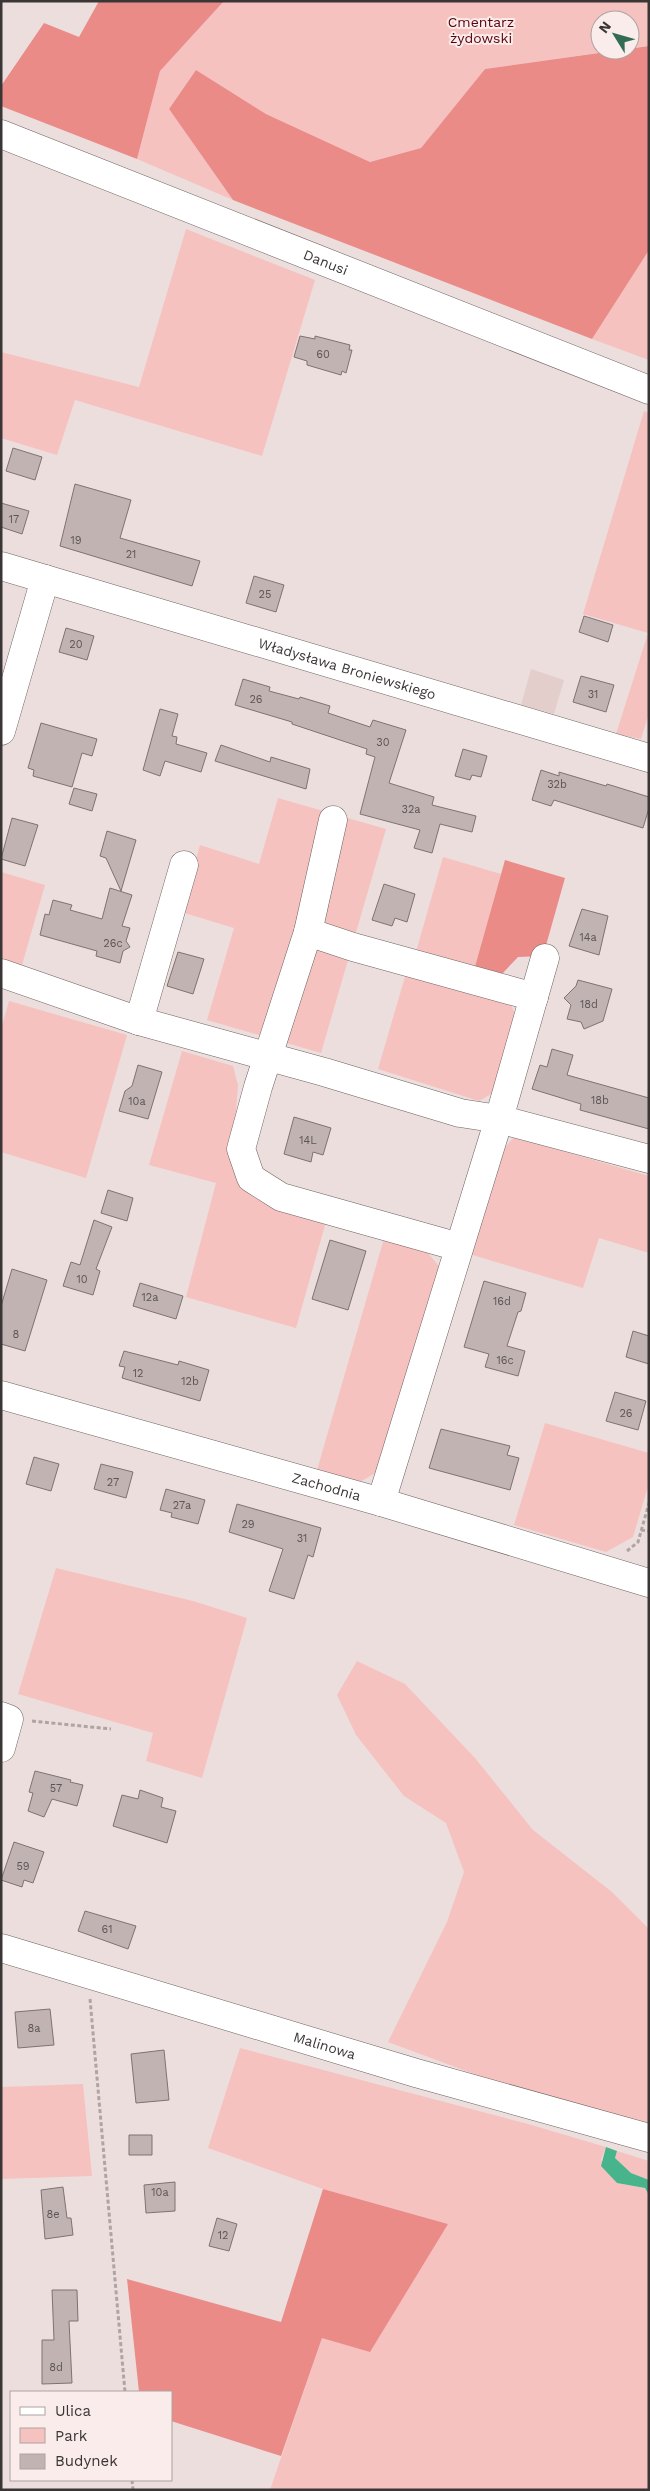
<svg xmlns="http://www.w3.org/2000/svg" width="650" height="2491" font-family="'Work Sans',sans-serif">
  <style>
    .built { fill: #e3cecc }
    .green { fill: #f6c2bf }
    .forest { fill: #ea8b87 }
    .water { fill: #48b48b }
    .building { fill: #c0b3b2; stroke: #7e7372 }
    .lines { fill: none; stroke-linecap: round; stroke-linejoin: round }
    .minor-casing { stroke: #6d6261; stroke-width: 29 }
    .path { stroke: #afa4a3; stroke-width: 3; stroke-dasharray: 4 2.5; stroke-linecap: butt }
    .minor { stroke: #fff; stroke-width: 28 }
    .labels { text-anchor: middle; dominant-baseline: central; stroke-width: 4; stroke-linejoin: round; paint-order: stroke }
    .number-label { font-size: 11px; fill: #5c5555 }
    .park-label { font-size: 14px; fill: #5a020e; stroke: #f9ecea }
    .street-label { font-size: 14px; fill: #3b3636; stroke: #f9ecea }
  </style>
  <rect width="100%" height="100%" fill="#ecdedd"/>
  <path class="built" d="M531 669 564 680 554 714 521 705Z"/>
  <path class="green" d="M224 1H649V46L630 48V20H600V50H619L485 69 421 148 370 162 266 114 196 70 169 109 233 200 137 159 160 71Z
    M186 229 315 280 262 456 75 400 57 455 1 438V352L139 387Z
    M649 250V360L592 339Z
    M644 411 649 413V713L641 739 616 734 648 633 583 614Z
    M278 798 386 829 321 1053 207 1020 234 928 181 912 200 845 259 864Z
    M443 857 501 874 474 970 416 952Z
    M1 872 45 885 22 965 1 960Z
    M407 970 509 1000 516 1016 493 1093 479 1101 378 1069Z
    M9 1001 127 1035 86 1178 1 1152V1029Z
    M182 1051 233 1066 238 1085 232 1161 327 1218 296 1328 186 1297 216 1183 149 1165Z
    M514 1137 649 1176V1253L599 1238 583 1288 466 1253 495 1159Z
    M385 1235 421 1245 439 1266 377 1472 360 1482 317 1470Z
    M545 1423 649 1453V1483L633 1537 606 1552 514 1525Z
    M56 1568 193 1601 247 1618 202 1778 146 1761 153 1733 18 1694Z
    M357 1661 405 1684 475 1758 533 1830 612 1892 649 1929V2125L501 2084 388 2042 447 1922 464 1872 446 1823 404 1796 356 1735 337 1695Z
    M240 2048 528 2124 606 2147 601 2160 617 2183 645 2188 649 2195V2490H270L322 2338 448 2224 323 2189 208 2148Z
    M83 2084 92 2176 1 2179V2087Z
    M617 2151 649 2161V2180L631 2173 615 2158Z"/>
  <path class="forest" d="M99 1H224L160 71 137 159 1 106V86L44 23 79 37Z
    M649 46V250L592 339 233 200 169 109 196 70 266 114 370 162 421 148 485 69Z
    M505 860 565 878 543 956 518 957 501 975 474 970Z
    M323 2189 448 2224 370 2352 322 2338 281 2456 171 2421V2392H139L127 2279 281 2322Z"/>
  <path class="water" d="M606 2147 617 2151 615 2158 631 2173 649 2180V2195L645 2188 617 2183 601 2166Z"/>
  <path class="building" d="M300 336 315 339V336L350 345 349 350H352L346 373 342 371 341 375 307 365V361L294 357Z
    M13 448 42 457 35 480 6 471Z
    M75 484 131 500 120 538 200 561 192 586 60 546Z
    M1 503 29 511 22 534 1 527Z
    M254 576 284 585 276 612 246 603Z
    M584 616 613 625 608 642 579 632Z
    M66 628 94 636 87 660 59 652Z
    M581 676 614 685 606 712 573 702Z
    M243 679 270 687 269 691 299 699 300 697 330 706 328 713 370 727 373 720 406 730 389 783 434 797 432 805 476 816 472 832 440 824 432 853 414 848 420 830 360 814 375 757 366 754 367 749 292 724V722L235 705Z
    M160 709 178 714 172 736 177 737 176 744 207 753 201 772 165 761 160 776 143 770Z
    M41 723 97 739 92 756 82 753 72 787 33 776 34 770 28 768Z
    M221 745 270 762 271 757 310 769 306 789 215 761Z
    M463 749 487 756 481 777 472 775 470 780 455 776Z
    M541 770 559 776V772L606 786 607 784 649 797V808L643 828 554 800 551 806 532 800Z
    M74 788 97 794 92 811 69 804Z
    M12 818 38 825 25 866 1 859Z
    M107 831 136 840 121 891 106 858 100 856Z
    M384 884 415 894 407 922 395 918 392 926 372 920Z
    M110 888 132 895 122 926 130 928 126 941 130 947 123 951 120 963 96 956 97 951 40 935 45 914 49 915 53 900 72 905 70 910 102 919Z
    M582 909 608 916 599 955 569 946Z
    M178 952 204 959 193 994 167 986Z
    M578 980 612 989 603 1021 584 1029 581 1022 567 1019 571 1005 564 998 576 986Z
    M552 1049 573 1055 567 1075 649 1098V1129L580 1110 581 1104 532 1089 540 1065 547 1067Z
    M138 1065 162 1072 148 1119 119 1111 125 1091 132 1086Z
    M294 1117 331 1128 323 1155 313 1152 311 1162 284 1154Z
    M108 1190 133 1198 127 1221 101 1213Z
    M94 1220 112 1227 96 1269 100 1271 93 1295 63 1286 71 1262 80 1265Z
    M330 1240 366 1251 348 1310 312 1299Z
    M12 1269 47 1280 25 1351 1 1344V1306Z
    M484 1281 526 1293 521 1311 518 1312 507 1346 525 1351 518 1376 485 1367 489 1354 464 1347Z
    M140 1283 183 1296 176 1319 133 1306Z
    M633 1331 649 1336V1364L626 1357Z
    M124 1351 178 1365 179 1361 209 1370 200 1401 122 1378 125 1367 119 1366Z
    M615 1392 646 1401 638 1430 606 1421Z
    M441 1429 510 1446 507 1455 519 1458 510 1490 429 1468Z
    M34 1457 59 1464 51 1491 26 1484Z
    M101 1464 133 1472 126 1498 94 1489Z
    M166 1489 205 1500 198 1524 171 1517 172 1513 160 1510Z
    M237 1504 321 1528 313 1557 308 1555 294 1599 269 1591 283 1549 229 1532Z
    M35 1771 71 1780 70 1782 83 1785 77 1806 52 1799 44 1817 28 1811 33 1793 29 1792Z
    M140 1790 163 1798 161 1807 176 1811 167 1843 113 1826 122 1795 138 1799Z
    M14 1842 44 1852 33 1883 24 1880 22 1887 1 1880Z
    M85 1911 136 1926 128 1949 78 1931Z
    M50 2009 54 2045 18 2048 15 2012Z
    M164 2050 169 2100 136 2103 131 2054Z
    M129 2135H152V2155H129Z
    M175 2182V2211L146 2213 144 2185Z
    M63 2187 67 2218H71L73 2235 45 2239 41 2190Z
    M217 2218 237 2224 229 2251 209 2246Z
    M52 2290H77L78 2321H69L72 2383 42 2384V2340H54Z"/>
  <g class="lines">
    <g class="minor-casing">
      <g id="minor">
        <path id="s1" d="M1 134 649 390"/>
        <path id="s2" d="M1 566 649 758"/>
        <path d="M1 731 45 579"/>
        <path d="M333 820 308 932 258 1087 241 1149 251 1178 281 1197 459 1247"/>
        <path d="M308 932 353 947 534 997"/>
        <path d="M1 973 139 1021 324 1072 460 1113 499 1119 649 1159"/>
        <path d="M139 1021 184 865"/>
        <path id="s3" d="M1 1395 381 1502 649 1583"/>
        <path d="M381 1502 499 1119 545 958"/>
        <path d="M1 1716 9 1719 1 1748"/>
        <path id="s4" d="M1 1948 416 2073 649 2138"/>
      </g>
    </g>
    <path class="path" d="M641 1530 649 1531
      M627 1551 638 1542 649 1503
      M32 1721 111 1729
      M90 1999 125 2392
      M132 2480 133 2490"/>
    <use href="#minor" class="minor"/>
  </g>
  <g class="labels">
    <g class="number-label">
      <text x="323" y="354">60</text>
      <text x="14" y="519">17</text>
      <text x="76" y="540">19</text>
      <text x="131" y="554">21</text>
      <text x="265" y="594">25</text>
      <text x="76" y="644">20</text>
      <text x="593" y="694">31</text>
      <text x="256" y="699">26</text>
      <text x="383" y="742">30</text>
      <text x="557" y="784">32b</text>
      <text x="411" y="809">32a</text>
      <text x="588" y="937">14a</text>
      <text x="113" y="943">26c</text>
      <text x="589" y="1004">18d</text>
      <text x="600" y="1100">18b</text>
      <text x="137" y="1101">10a</text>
      <text x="308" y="1140">14L</text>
      <text x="82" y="1279">10</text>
      <text x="150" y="1297">12a</text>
      <text x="502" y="1301">16d</text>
      <text x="16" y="1334">8</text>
      <text x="505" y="1360">16c</text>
      <text x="138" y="1373">12</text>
      <text x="190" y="1381">12b</text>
      <text x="626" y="1413">26</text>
      <text x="113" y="1482">27</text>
      <text x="182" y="1505">27a</text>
      <text x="248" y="1524">29</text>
      <text x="302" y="1538">31</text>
      <text x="56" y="1788">57</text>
      <text x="23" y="1866">59</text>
      <text x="107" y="1929">61</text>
      <text x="34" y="2028">8a</text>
      <text x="160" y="2192">10a</text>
      <text x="53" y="2214">8e</text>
      <text x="223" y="2235">12</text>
      <text x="56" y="2367">8d</text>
    </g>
    <g class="park-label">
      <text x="481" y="22">Cmentarz<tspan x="481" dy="16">żydowski</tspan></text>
    </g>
    <g class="street-label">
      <text stroke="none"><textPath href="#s1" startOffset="349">Danusi</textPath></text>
      <text stroke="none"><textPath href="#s2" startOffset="361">Władysława Broniewskiego</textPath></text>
      <text stroke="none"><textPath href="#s3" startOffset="338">Zachodnia</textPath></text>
      <text stroke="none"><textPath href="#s4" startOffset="338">Malinowa</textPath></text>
    </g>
  </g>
  <rect width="650" height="2491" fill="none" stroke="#3b3636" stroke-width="5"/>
  <rect x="10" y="2391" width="162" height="90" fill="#f9ecea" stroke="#ada3a2"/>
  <rect x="20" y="2407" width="25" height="8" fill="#ffffff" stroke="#ada3a2"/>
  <text x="55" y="2416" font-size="15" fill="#3b3636">Ulica</text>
  <rect x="20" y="2428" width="25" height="15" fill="#f6c2bf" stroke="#ada3a2"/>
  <text x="55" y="2441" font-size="15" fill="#3b3636">Park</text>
  <rect x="20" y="2454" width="25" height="15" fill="#c0b3b2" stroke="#ada3a2"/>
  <text x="55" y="2466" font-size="15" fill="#3b3636">Budynek</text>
  <g transform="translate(615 35) rotate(307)"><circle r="24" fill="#f9ecea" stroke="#ada3a2"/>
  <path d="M0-4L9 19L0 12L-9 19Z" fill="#326c55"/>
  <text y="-8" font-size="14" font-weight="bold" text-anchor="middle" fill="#3b3636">N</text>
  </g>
</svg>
